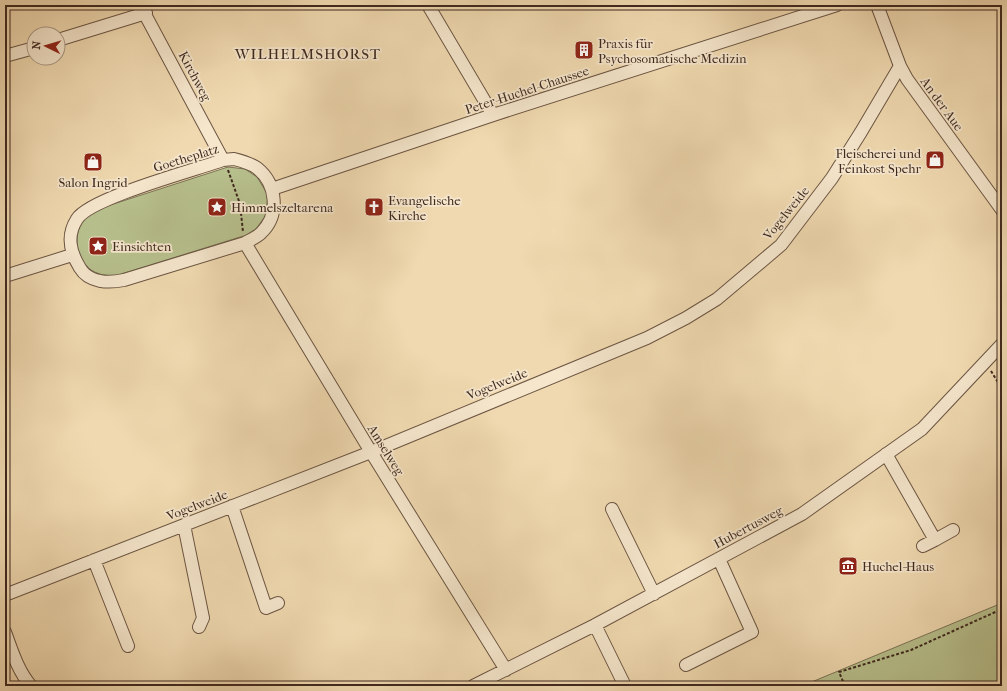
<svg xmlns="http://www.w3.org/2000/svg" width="1007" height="691" font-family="'IM FELL French Canon',serif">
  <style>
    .green { fill: #b7c08d; stroke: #7b7456 }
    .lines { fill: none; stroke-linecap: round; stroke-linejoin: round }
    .minor-casing { stroke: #6b5543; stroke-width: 14 }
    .path { stroke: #3f291f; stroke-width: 2; stroke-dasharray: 3 2; stroke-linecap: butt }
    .minor { stroke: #f5e6cc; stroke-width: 12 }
    .labels { text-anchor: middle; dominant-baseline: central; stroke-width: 3.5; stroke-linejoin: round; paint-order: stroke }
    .poi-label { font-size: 13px; fill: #3f291f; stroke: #f5e6cc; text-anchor: start }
    .street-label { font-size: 13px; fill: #3f291f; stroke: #f5e6cc }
    .quarter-label { font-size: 15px; letter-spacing: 1px; fill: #3f291f; stroke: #f5e6cc }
  </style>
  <rect width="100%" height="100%" fill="#f0d9b0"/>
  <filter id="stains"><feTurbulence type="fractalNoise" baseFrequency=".005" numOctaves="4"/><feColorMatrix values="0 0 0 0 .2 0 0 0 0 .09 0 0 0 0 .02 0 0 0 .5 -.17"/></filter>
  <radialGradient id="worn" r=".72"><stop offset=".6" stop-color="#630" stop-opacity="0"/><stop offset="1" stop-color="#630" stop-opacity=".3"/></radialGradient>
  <path class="green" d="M228 167 245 169 257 177 268 195 266 215 253 233 115 276C110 276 105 276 100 274 77 268 71 238 83 220 86 216 93 212 98 209Z
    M1002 603V686H802Z"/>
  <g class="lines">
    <g class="minor-casing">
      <path id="minor" d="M140 5 223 160
        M428 5 493 115
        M877 5 900 66 907 79 1002 210
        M58 40 146 13
        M5 56 34 48
        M234 159C242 161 250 163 257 168 277 184 280 215 261 233 257 237 250 240 245 243L124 280C109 283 89 283 80 268 70 252 66 236 77 219 90 198 195 170 223 160Z
        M272 189 493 115 837 5
        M245 243 371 452 506 670
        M5 276 72 255
        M886 454 935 540 953 530
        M232 506 266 608 278 603
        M612 509 654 594
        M184 525 203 618 199 627
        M923 546 935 540
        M94 560 128 646
        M5 595 371 452 647 338 686 318 717 299 781 245 832 178 861 132 900 66
        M595 625 625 686
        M5 632C12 651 18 671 31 686
        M686 665 752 632 719 559
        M473 686 595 625 802 514 922 429 1002 344"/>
    </g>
    <path class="path" d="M228 170 240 204 243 232
      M991 371 1002 389
      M845 686 839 672 911 650 1002 609"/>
    <use href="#minor" class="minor"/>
  </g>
  <defs>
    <g id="building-square" transform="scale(1)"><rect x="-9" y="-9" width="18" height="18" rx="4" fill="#8f2418" stroke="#f5e6cc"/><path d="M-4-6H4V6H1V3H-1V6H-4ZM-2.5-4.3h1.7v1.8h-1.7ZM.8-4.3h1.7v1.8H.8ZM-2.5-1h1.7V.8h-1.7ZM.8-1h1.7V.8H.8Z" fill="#fff"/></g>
    <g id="shop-square" transform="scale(1)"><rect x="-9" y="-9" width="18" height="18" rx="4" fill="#8f2418" stroke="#f5e6cc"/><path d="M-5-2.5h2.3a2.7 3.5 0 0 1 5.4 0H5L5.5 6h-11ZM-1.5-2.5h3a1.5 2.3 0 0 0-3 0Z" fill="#fff"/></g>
    <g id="sight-square" transform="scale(1)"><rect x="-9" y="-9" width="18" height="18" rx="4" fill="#8f2418" stroke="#f5e6cc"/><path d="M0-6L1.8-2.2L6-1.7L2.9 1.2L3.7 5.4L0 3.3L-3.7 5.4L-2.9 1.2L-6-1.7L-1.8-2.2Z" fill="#fff"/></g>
    <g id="church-square" transform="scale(1)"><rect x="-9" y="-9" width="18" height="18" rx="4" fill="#8f2418" stroke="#f5e6cc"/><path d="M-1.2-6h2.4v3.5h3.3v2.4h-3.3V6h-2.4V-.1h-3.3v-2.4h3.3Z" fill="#fff"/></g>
    <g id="museum-square" transform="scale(1)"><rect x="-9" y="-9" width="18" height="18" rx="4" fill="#8f2418" stroke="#f5e6cc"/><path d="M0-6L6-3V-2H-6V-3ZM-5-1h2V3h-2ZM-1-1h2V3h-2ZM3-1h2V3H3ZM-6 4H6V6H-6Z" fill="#fff"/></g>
  </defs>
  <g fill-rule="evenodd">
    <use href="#building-square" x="584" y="50"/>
    <use href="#shop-square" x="935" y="160"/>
    <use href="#shop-square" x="93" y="162"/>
    <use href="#sight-square" x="217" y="207"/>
    <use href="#church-square" x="374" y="207"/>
    <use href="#sight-square" x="98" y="246"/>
    <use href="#museum-square" x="848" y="566"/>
  </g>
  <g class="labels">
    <g class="poi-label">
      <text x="598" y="43">Praxis für<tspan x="598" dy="15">Psychosomatische Medizin</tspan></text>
      <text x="921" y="153" text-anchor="end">Fleischerei und<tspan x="921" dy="15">Feinkost Spehr</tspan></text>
      <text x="93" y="182" text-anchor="middle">Salon Ingrid</text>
      <text x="388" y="200">Evangelische<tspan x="388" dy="15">Kirche</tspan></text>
      <text x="231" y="207">Himmelszeltarena</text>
      <text x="112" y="246">Einsichten</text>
      <text x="862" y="566">Huchel-Haus</text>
    </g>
    <g class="street-label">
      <text transform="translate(195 76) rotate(62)">Kirchweg</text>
      <text transform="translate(527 90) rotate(-18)">Peter-Huchel-Chaussee</text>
      <text transform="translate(942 104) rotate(54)">An der Aue</text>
      <text transform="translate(186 158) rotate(-17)">Goetheplatz</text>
      <text transform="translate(786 213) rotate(-51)">Vogelweide</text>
      <text transform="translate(497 384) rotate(-22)">Vogelweide</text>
      <text transform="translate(386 450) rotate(58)">Amselweg</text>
      <text transform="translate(197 505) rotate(-21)">Vogelweide</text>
      <text transform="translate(748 527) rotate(-28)">Hubertusweg</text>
    </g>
    <g class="quarter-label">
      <text x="308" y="54">WILHELMSHORST</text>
    </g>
  </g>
  <rect width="1007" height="691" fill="none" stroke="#f0d9b0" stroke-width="20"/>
  <rect x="6" y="6" width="995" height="679" fill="none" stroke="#3f291f" stroke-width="2"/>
  <rect x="10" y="10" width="987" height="671" fill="none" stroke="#3f291f"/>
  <g transform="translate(46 46) rotate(275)"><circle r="19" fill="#f5e6cc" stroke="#ac9a87"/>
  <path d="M0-3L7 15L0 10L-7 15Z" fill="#8f2418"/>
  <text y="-6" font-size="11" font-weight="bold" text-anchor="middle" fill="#3f291f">N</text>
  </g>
  <rect width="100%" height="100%" filter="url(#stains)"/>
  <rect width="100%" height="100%" fill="url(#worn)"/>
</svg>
